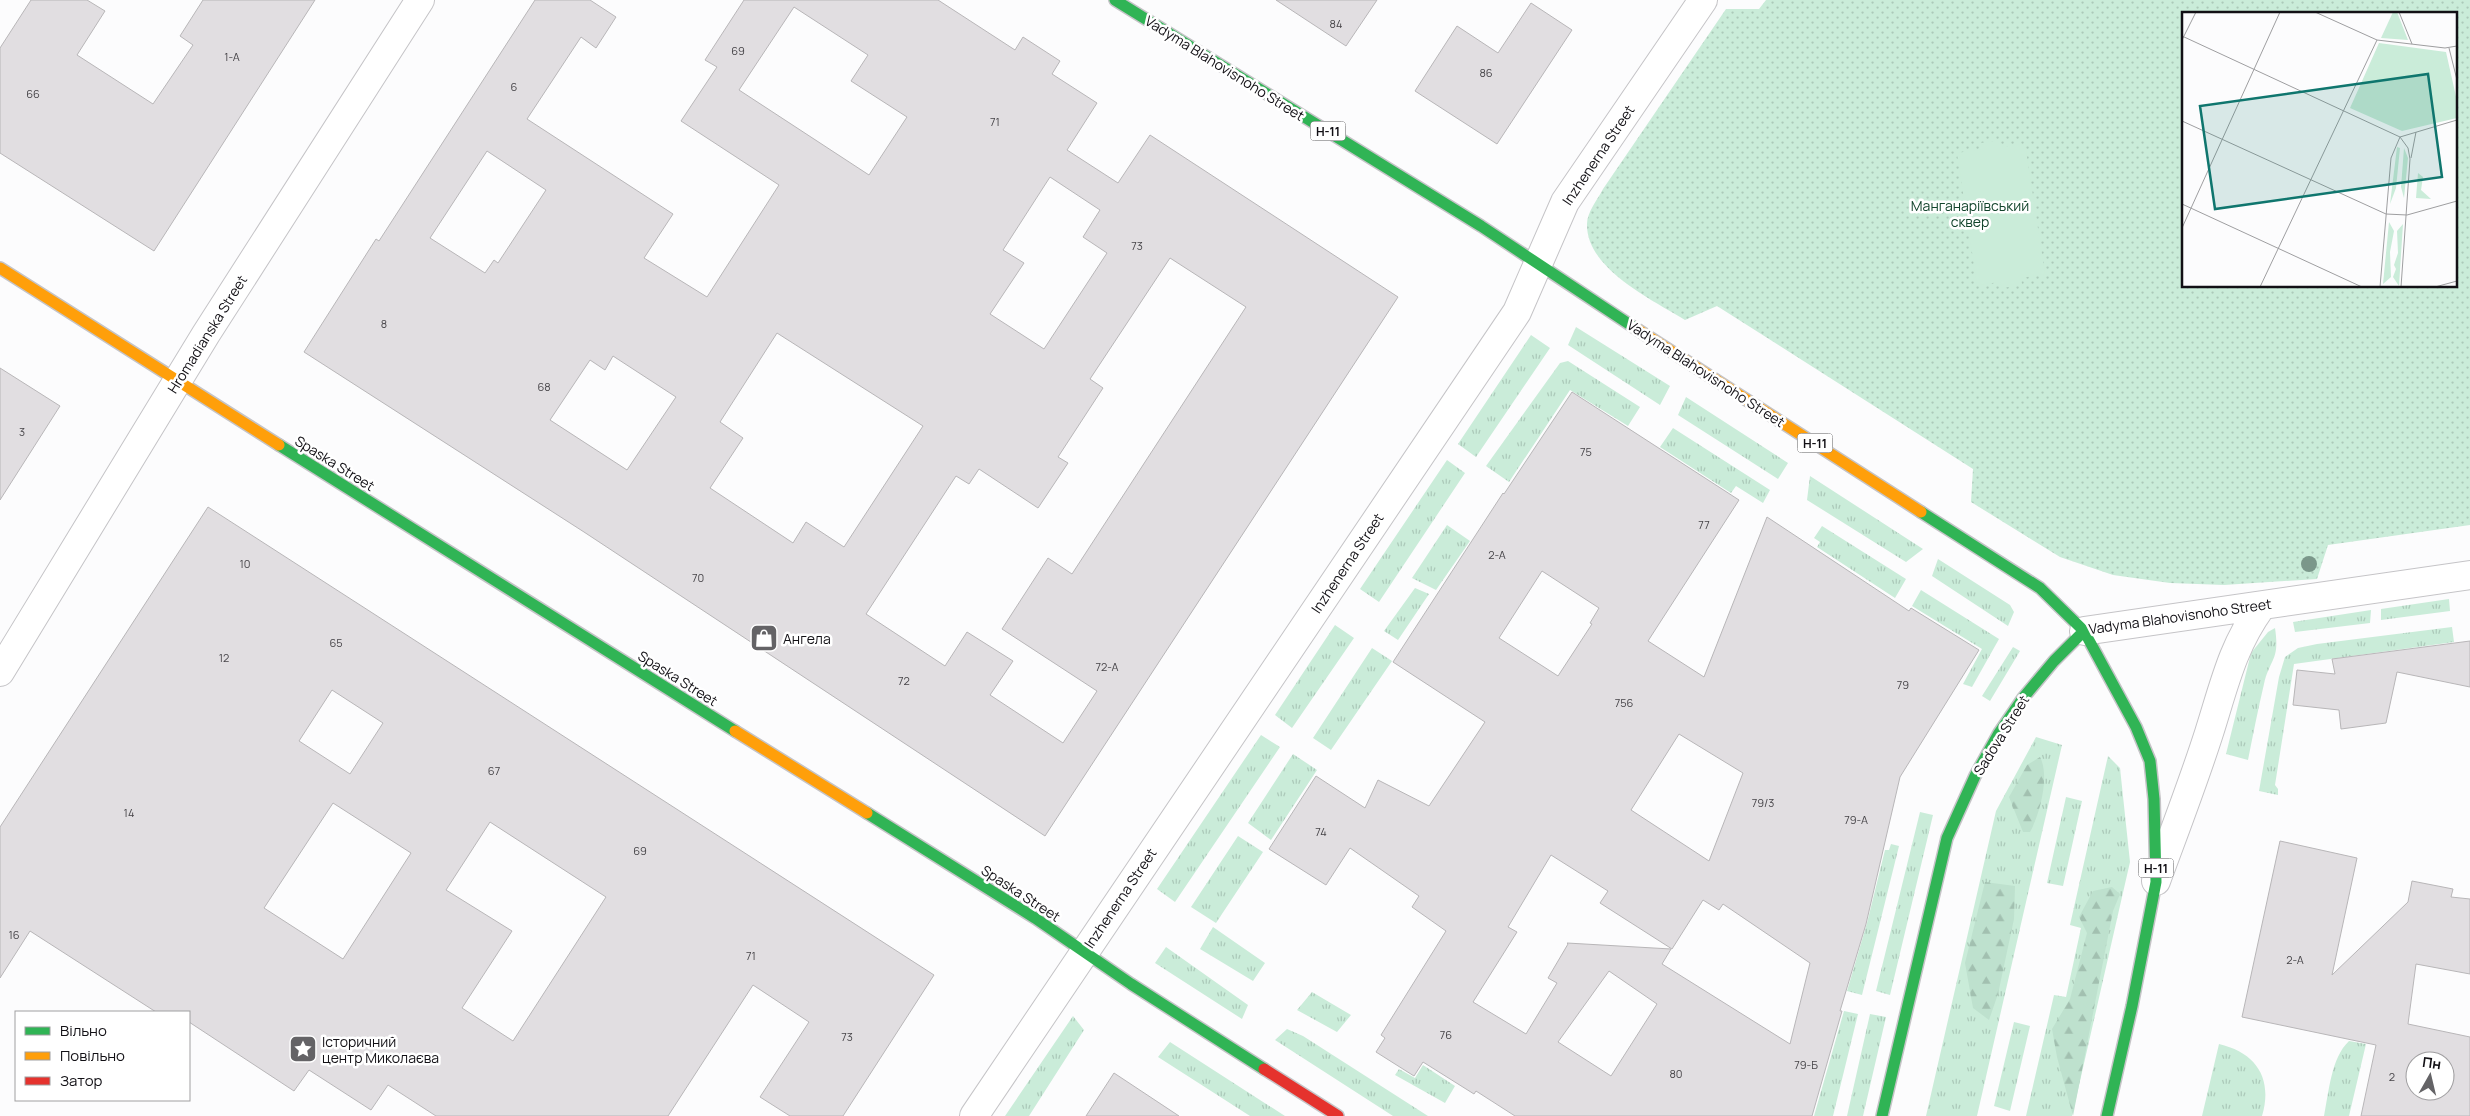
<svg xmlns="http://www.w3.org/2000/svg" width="2470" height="1116" font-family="Manrope,sans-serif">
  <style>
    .grass { fill: url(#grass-tufts) }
    .forest { fill: url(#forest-firs) }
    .park { fill: url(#park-dots); fill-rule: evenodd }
    .garden { fill: #caecd9 }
    .building { fill: #e1dee1; stroke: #b8b6b8; fill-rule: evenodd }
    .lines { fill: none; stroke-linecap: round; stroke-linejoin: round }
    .street-casing { stroke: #c5c4c7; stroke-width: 30 }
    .fast-casing { stroke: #c5c4c7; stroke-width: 14 }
    .slow-casing { stroke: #c5c4c7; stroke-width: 14 }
    .jam-casing { stroke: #c5c4c7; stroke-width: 14 }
    .street { stroke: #fff; stroke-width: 28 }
    .fast { stroke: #30b455; stroke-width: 11 }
    .slow { stroke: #ff9f0a; stroke-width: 11 }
    .jam { stroke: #e5322d; stroke-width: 11 }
    .tree { fill: #7b978a }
    .labels { text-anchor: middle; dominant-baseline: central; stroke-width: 5; stroke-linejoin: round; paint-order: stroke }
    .number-label { font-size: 11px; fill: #464448 }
    .shield { fill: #fff; stroke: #59585b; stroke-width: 1 }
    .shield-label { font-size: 12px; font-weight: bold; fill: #121015 }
    .street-label { font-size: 14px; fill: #121015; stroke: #fff }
    .park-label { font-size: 14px; fill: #12442c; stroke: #fff }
    .poi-label { font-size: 14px; fill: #121015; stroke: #fff; text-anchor: start }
    .inset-road { fill: none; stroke: #9e9ea0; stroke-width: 1 }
    .view { fill: #0f766e; fill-opacity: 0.15; stroke: #0f766e; stroke-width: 2.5 }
    .inset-edge { fill: none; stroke: #121015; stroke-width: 2.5 }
  </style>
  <defs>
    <pattern id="grass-tufts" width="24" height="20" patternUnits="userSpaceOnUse" patternTransform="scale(1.25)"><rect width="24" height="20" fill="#caecd9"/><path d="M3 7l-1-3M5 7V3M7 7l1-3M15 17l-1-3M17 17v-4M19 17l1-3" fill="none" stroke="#acc9b9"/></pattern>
    <pattern id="forest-firs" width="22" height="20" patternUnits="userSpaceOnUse" patternTransform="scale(1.25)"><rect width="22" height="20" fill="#bee1ce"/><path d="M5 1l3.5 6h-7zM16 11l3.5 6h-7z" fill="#a2c0b0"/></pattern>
    <pattern id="park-dots" width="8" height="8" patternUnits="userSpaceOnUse" patternTransform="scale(1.25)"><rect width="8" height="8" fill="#caecd9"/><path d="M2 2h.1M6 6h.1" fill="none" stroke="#acc9b9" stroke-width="1.8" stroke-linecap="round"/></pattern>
  </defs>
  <rect width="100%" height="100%" fill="#fcfcfd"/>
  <path class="grass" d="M1576 327 1670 386 1660 405 1568 345Z
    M1531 335 1550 348 1476 457 1458 444Z
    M1568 361 1640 407 1628 426 1570 390 1509 482 1486 466 1560 363Z
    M1686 397 1788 463 1778 479 1678 415Z
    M1673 428 1770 490 1763 503 1736 486 1731 493 1660 447Z
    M1447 460 1465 473 1379 602 1360 589Z
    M1810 476 1923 549 1906 562 1807 500Z
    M1447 525 1470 541 1436 590 1412 578Z
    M1822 526 1906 579 1895 598 1817 547 1820 542 1814 538Z
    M1938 559 2010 605 2014 612 2008 626 1932 576Z
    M1415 588 1429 594 1398 640 1384 631Z
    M1921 590 1999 639 1972 687 1963 684 1982 649 1912 606Z
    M2449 599 2450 611 2381 620V609Z
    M2371 610 2370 623 2295 632 2293 622Z
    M1335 625 1354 638 1292 728 1275 715Z
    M2452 627 2454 642 2294 664 2275 785 2278 789V795L2259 791 2279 677 2285 657 2298 648 2317 644Z
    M2275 628C2280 661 2270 658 2264 684 2258 709 2253 735 2248 760L2226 754 2251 653 2268 632Z
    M2013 647 2020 651 1990 701 1982 696Z
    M1372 648 1392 661 1331 750 1313 738Z
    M1261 735 1280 747 1175 902 1157 889Z
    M2036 737 2062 745 1977 1116H1926L1996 811Z
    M1293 754 1317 770 1271 840 1248 823Z
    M2108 756 2120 768 2130 862 2072 1116H2026L2054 995 2066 997 2081 928 2070 925Z
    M2066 797 2082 801 2063 886 2047 883Z
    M1920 812 1933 815 1890 995 1876 991Z
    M1238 836 1263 852 1216 923 1191 907Z
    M1891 844 1899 846 1862 995 1847 991 1867 923 1885 850H1889Z
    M1213 927 1265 963 1253 981 1200 949Z
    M1166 947 1248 1005 1242 1019 1155 963Z
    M1312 992 1351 1015 1337 1032 1297 1010Z
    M1844 1011 1858 1014 1833 1116H1814Z
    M1870 1014 1886 1017 1863 1116H1847Z
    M1073 1016 1084 1030 1029 1116H1005Z
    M2014 1022 2030 1026 2010 1111 1994 1106Z
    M1287 1029 1303 1036 1428 1116H1393L1275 1040Z
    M2349 1041 2366 1044 2349 1116H2324C2329 1092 2331 1058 2349 1041Z
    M1170 1042 1285 1116H1250L1158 1057Z
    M2219 1044C2257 1053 2273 1079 2262 1116H2202Z
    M1423 1065 1455 1086 1445 1103 1395 1075 1399 1069 1415 1078Z"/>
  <path class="forest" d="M2040 757C2050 776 2040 814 2030 832H2023L2009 797 2027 765Z
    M1985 882 2015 886 2014 919 1998 994 1989 1020 1973 1008 1965 963Z
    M2112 887 2120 894 2113 911 2073 1116 2057 1057 2052 1029 2070 999 2087 933 2079 917 2093 891Z"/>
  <path class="park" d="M1766 0H2470V525L2328 545 2317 579 2224 585 2170 583 2113 575 2060 557 1971 502 1973 469 1717 306 1685 320C1653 300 1586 269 1587 224 1587 212 1598 199 1603 189L1726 9H1759ZM2184 14H2456V286H2184Z"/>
  <path class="garden" d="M2000 140 2001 147 2025 144 2045 274 2021 278 2022 285 2002 288 2000 282 1977 285 1957 153 1982 149 1981 143Z"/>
  <path class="building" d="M31 0H87L105 11 77 55 153 104 193 45 180 36 203 0H315L154 251 0 153V48Z
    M535 0H590L616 17 596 48 581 37 527 119 673 214 644 258 707 297 779 185 681 121 717 67 705 60 744 0H938L1015 50 1023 37 1060 61 1052 74 1097 103 1067 150 1118 183 1150 135 1398 297 1045 836 584 532 304 352 376 239 379 241ZM794 7 868 55 851 81 907 117 869 175 739 90ZM487 151 546 190 498 263 494 260 485 273 430 238ZM1050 177 1100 210 1083 237 1107 253 1044 349 990 314 1024 263 1003 250ZM1170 258 1246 307 1072 574 1048 558 1002 629 1097 691 1063 743 990 695 1013 661 967 632 945 666 866 614 956 476 969 484 979 469 1038 508 1068 463 1058 457 1103 388 1090 379ZM777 333 923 426 844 547 806 522 793 543 710 488 743 438 720 422ZM613 356 676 397 627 470 550 420 590 360 605 370Z
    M1276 0H1377L1346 46Z
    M1531 3 1572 30 1497 144 1415 91 1457 26 1498 53Z
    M0 368 60 406 0 500Z
    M1572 392 1739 500 1648 641 1704 677 1767 517 1909 611 1911 608 1979 650 1900 777 1866 924 1840 1011H1842L1812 1116H1515L1476 1091 1474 1094 1423 1062 1414 1076 1376 1052 1385 1038 1381 1035 1446 931 1412 907 1419 896 1350 848 1326 885 1269 849 1316 776 1365 808 1378 780 1429 806 1485 722 1393 662 1503 493 1504 494ZM1542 571 1599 608 1590 623 1592 624 1558 676 1499 638ZM1679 734 1743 773 1709 861 1631 810ZM1551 855 1608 891 1600 903 1672 949 1703 900 1719 910 1723 904 1810 963 1790 1044 1662 964 1671 949 1567 943 1568 944 1548 978 1557 983 1526 1034 1473 1002 1517 932 1508 927ZM1609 971 1657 1004 1611 1076 1558 1042Z
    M208 507 934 975 843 1116H790L760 1097 809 1022 753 985 668 1116H436L388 1085 371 1110 309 1070 294 1091 189 1022V1012H156L30 931 0 978V827ZM332 690 383 723 350 774 299 741ZM333 803 411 853 343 959 264 908ZM490 822 606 897 513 1041 462 1008 512 931 446 890Z
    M2470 641V687L2397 672 2386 723 2341 729 2339 710 2293 705 2297 670 2335 674 2332 659Z
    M2280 841 2357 858 2332 975 2408 902 2412 881 2453 889 2451 897 2470 899V974L2416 964 2408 1024 2470 1037V1116H2361L2376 1045 2242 1017ZM2415 1061H2445V1091H2415Z
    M1114 1073 1179 1116H1086Z"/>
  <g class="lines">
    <g class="street-casing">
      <path id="street" d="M2084 631 2470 575
        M0 672 206 334 420 0
        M2156 881C2174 832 2193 783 2209 733 2224 686 2232 647 2261 607
        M974 1116 1517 312 1565 202 1703 0"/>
    </g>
    <g class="fast-casing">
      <path id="fast" d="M1115 0 1481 226 1638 330
        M279 445 735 731
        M1921 512 2040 588 2084 631 2136 727 2150 761 2154 799 2156 882 2132 1006 2107 1116
        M867 813 1035 918 1131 984 1264 1069
        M1882 1116 1947 838 1975 776 1999 733 2023 698 2054 661 2084 631"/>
    </g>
    <g class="slow-casing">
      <path id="slow" d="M0 268 279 445
        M1638 330 1921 512
        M735 731 867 813"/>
    </g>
    <g class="jam-casing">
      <path id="jam" d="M1264 1069 1338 1116"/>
    </g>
    <use href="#street" class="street"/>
    <use href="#fast" class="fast"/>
    <use href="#slow" class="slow"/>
    <use href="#jam" class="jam"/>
  </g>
  <circle class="tree" cx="2309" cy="564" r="8"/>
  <defs>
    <g id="shop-square" transform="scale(1.4375)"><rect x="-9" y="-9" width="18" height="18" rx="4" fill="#646366" stroke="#fff"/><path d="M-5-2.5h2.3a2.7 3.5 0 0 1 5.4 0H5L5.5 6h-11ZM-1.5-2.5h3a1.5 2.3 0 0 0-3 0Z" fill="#fff"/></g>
    <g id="sight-square" transform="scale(1.4375)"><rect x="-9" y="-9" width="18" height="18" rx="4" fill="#646366" stroke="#fff"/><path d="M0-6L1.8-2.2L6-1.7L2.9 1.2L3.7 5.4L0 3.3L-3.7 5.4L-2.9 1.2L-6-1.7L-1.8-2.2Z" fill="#fff"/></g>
  </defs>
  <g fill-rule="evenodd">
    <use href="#shop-square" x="764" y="638"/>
    <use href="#sight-square" x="303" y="1049"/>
  </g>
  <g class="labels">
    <g class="number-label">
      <text x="1336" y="23">84</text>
      <text x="738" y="50">69</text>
      <text x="232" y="56">1-А</text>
      <text x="1486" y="72">86</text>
      <text x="514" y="86">6</text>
      <text x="33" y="93">66</text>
      <text x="995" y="121">71</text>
      <text x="1137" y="245">73</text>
      <text x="384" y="323">8</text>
      <text x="544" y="386">68</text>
      <text x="22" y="431">3</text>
      <text x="1586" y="451">75</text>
      <text x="1704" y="524">77</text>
      <text x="1497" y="554">2-А</text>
      <text x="245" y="563">10</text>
      <text x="698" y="577">70</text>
      <text x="336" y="642">65</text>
      <text x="224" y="657">12</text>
      <text x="1107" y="666">72-А</text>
      <text x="904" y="680">72</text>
      <text x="1903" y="684">79</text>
      <text x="1624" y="702">756</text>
      <text x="494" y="770">67</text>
      <text x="1763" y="802">79/3</text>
      <text x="129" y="812">14</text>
      <text x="1856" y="819">79-А</text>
      <text x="1321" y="831">74</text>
      <text x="640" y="850">69</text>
      <text x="14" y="934">16</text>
      <text x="751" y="955">71</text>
      <text x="2295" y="959">2-А</text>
      <text x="1446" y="1034">76</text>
      <text x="847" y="1036">73</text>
      <text x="1806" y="1064">79-Б</text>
      <text x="1676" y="1073">80</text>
      <text x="2392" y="1076">2</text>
    </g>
    <g class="shield">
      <rect x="1310.5" y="121.5" width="35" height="19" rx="4"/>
      <rect x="1797.5" y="433.5" width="35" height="19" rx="4"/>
      <rect x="2138.5" y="858.5" width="35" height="19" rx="4"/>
    </g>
    <g class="shield-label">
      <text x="1328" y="131">Н-11</text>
      <text x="1815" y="443">Н-11</text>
      <text x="2156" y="868">Н-11</text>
    </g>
    <g class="street-label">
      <text transform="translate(1225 68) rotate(32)">Vadyma Blahovisnoho Street</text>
      <text transform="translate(1598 155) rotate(-56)">Inzhenerna Street</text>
      <text transform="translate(207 334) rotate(-58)">Hromadianska Street</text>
      <text transform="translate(1706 373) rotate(33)">Vadyma Blahovisnoho Street</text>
      <text transform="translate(335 463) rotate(32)">Spaska Street</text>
      <text transform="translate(1347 563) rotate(-56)">Inzhenerna Street</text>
      <text transform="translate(2180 616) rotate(-8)">Vadyma Blahovisnoho Street</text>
      <text transform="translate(678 678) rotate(32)">Spaska Street</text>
      <text transform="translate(2001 735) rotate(-58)">Sadova Street</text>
      <text transform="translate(1021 893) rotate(33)">Spaska Street</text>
      <text transform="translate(1120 898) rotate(-56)">Inzhenerna Street</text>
    </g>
    <g class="park-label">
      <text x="1970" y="205">Манганаріївський<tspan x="1970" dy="16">сквер</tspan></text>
    </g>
    <g class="poi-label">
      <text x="783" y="638">Ангела</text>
      <text x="322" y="1041">Історичний<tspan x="322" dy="16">центр Миколаєва</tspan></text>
    </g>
  </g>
  <g transform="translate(2182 12)">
    <rect width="275" height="275" fill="#fcfcfd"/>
    <path d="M215 135 218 136 214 176 208 192ZM222 136 226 146 222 186 219 175ZM236 161 241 165 239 178 249 187 234 186ZM207 210 212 219 208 240 209 265 201 272ZM221 212 217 274 211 265 214 257 212 253 216 241 215 219Z" fill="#caecd9"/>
    <path d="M211 0H215L226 28 199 26ZM197 31 264 40 275 89V106L220 119 168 96Z" fill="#caecd9"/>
    <path class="inset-road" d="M133 0 195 28 263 36 275 34M217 0 230 32M0 24 218 125 226 136 228 147 219 275M0 28 14 0M267 36 275 68M0 109 204 202M218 125 275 108M229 146 234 120M0 192 180 275M204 202 225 203 275 189M0 216 98 0M78 275 195 28M198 275 209 146 218 125M253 275 275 269"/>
    <path class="view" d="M246 62 260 165 33 197 18 94Z"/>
    <rect width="275" height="275" class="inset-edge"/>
  </g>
  <rect x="15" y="1011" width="175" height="90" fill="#ffffff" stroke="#a09fa1"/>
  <rect x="25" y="1027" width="25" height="8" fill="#30b455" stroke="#a09fa1"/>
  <text x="60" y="1036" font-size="15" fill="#121015">Вільно</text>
  <rect x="25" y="1052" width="25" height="8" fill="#ff9f0a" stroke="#a09fa1"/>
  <text x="60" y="1061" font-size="15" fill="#121015">Повільно</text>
  <rect x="25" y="1077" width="25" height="8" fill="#e5322d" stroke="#a09fa1"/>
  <text x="60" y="1086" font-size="15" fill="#121015">Затор</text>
  <g transform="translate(2430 1076) rotate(8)"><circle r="24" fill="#ffffff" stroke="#a09fa1"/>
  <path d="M0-4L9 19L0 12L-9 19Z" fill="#646366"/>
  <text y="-8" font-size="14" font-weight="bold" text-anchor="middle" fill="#121015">Пн</text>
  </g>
</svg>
